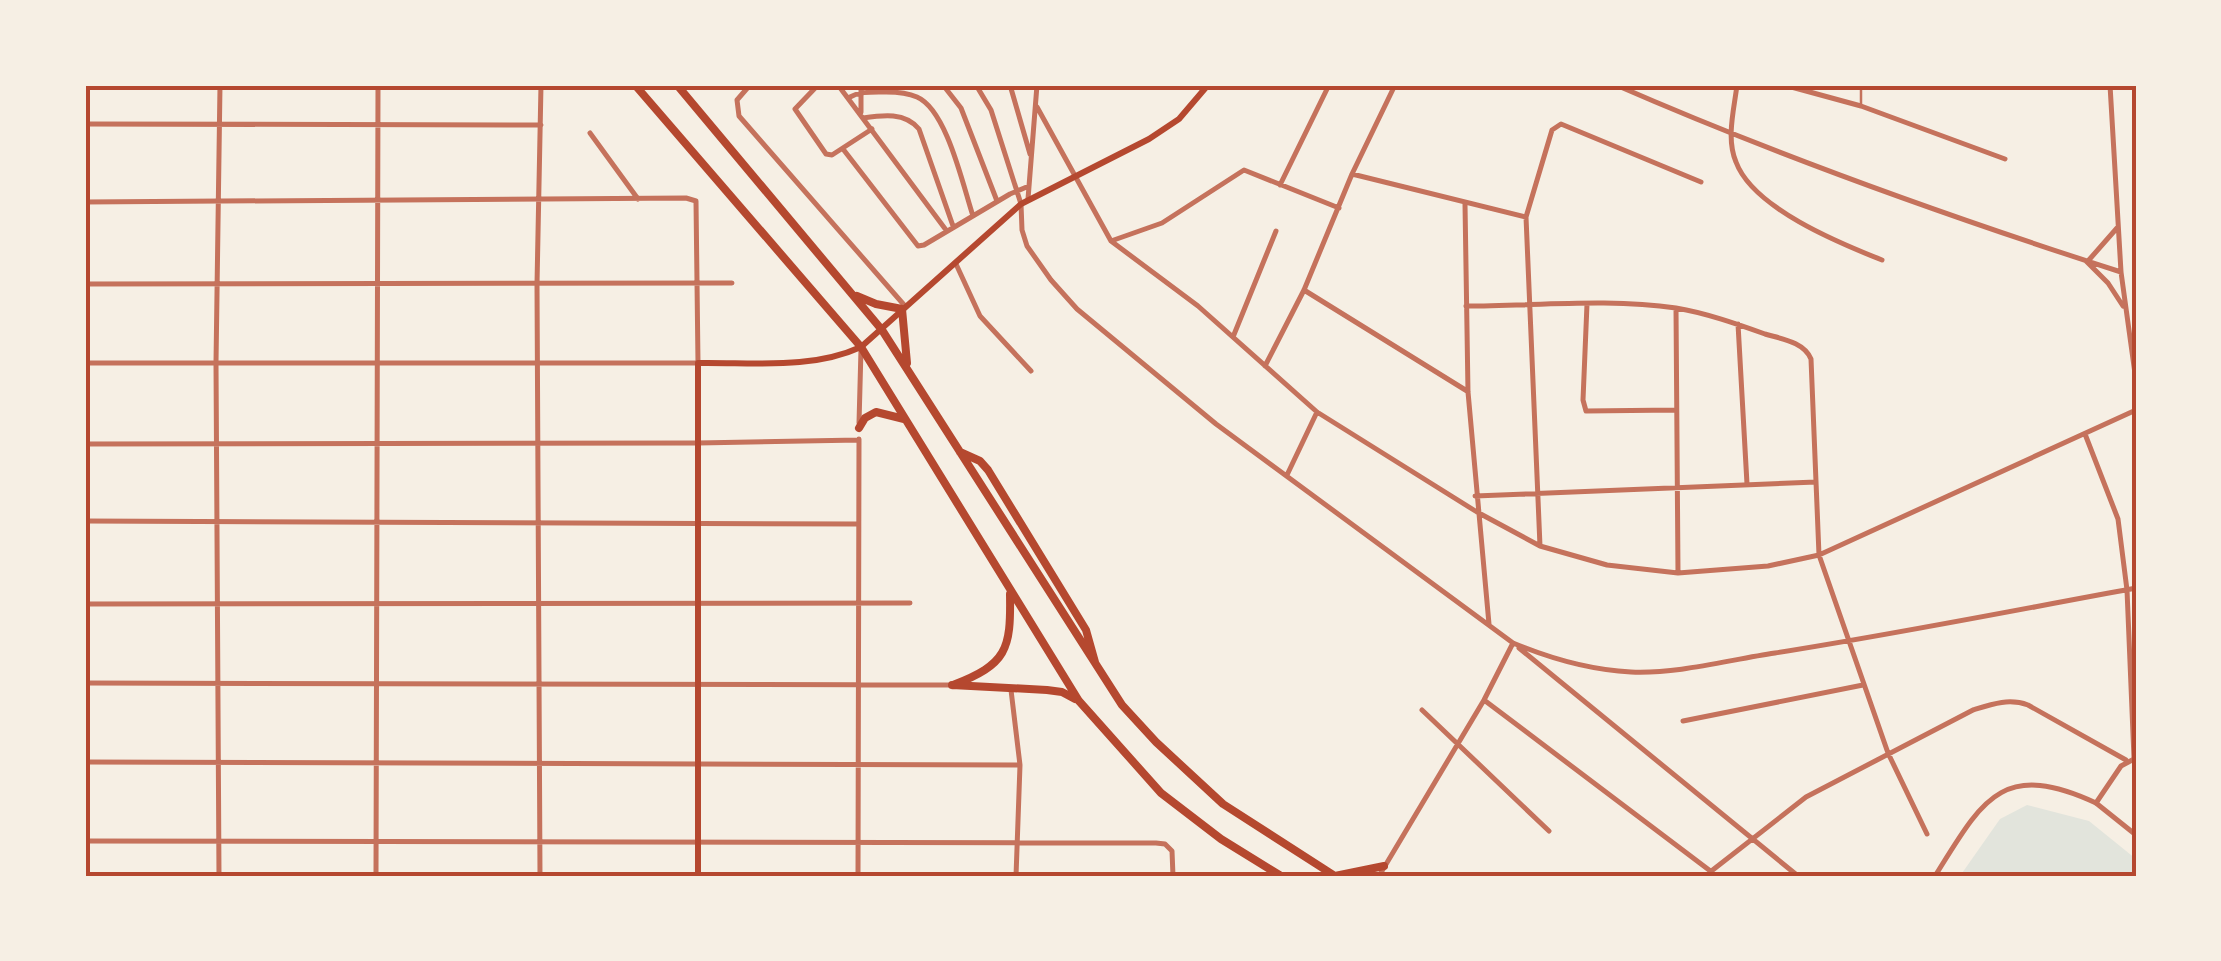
<svg xmlns="http://www.w3.org/2000/svg" width="2221" height="961" font-family="'PT Sans Narrow',sans-serif">
  <style>
    .green { fill: #e2e4dc }
    .lines { fill: none; stroke-linecap: round; stroke-linejoin: round }
    .service { stroke: #c5725c; stroke-width: 2.5 }
    .minor { stroke: #c5725c; stroke-width: 5 }
    .tertiary { stroke: #c5725c; stroke-width: 5 }
    .secondary { stroke: #b5482f; stroke-width: 6 }
    .trunk { stroke: #b5482f; stroke-width: 8 }
    .neatline { fill: none; stroke: #b5482f; stroke-width: 4 }
  </style>
  <rect width="100%" height="100%" fill="#f6efe4"/>
  <path class="green" d="M2027 805 2089 821 2136 859V876H1960L2000 819Z"/>
  <g class="lines">
    <path class="service" d="M1861 85V105"/>
    <path class="minor" d="M750 85 737 100 739 116 905 306
      M818 85 795 109 826 154 832 155 872 129
      M838 85 946 230
      M943 85 961 108 997 201
      M976 85 991 110 1021 204 1022 230 1027 246 1051 280 1077 309 1216 424 1513 643C1549 658 1591 670 1631 672 1678 674 1728 660 1775 653 1896 634 2016 610 2136 588
      M1010 85 1030 154
      M1616 85C1781 157 1950 217 2121 272
      M1737 85C1734 110 1726 138 1736 162 1753 208 1839 243 1882 260
      M1784 85 1861 106 2005 159
      M2110 85 2121 272 2136 381
      M848 98C860 91 872 92 886 92 896 92 908 93 917 97 947 110 963 186 973 216
      M1037 107 1111 241 1198 306 1317 412 1477 512 1540 546 1607 565 1678 573 1768 566 1819 555 2136 410
      M861 112V85
      M863 118C883 115 905 112 919 129L953 226
      M85 124 541 125
      M590 133 638 199
      M843 149 918 246 924 245 1010 194 1029 186
      M1352 174 1526 217
      M1280 185 1329 85
      M1028 199 1037 85
      M85 202 686 198 696 201 698 363
      M1465 204 1468 392 1489 624
      M1111 241 1162 223 1244 170 1339 208
      M2086 261 2108 283 2123 306
      M2088 261 2117 228
      M956 264 980 316 1031 371
      M85 284 732 283
      M1304 290 1467 391
      M1587 304 1583 400 1586 411 1676 410
      M1466 306C1535 306 1608 298 1676 308 1706 313 1737 324 1765 334 1782 339 1804 342 1811 359L1819 555 1888 753 1927 834
      M1676 308 1678 573
      M1738 324 1747 484
      M1233 337 1276 231
      M1265 366 1304 290 1352 174 1395 85
      M859 423 861 349
      M2085 434 2118 519 2127 590 2134 758
      M85 444 698 443 859 440
      M1287 475 1317 412
      M1475 496 1816 482
      M85 521 857 524
      M1540 546 1526 217 1552 130 1561 124 1701 182
      M85 604 910 603
      M1519 648 1798 876
      M85 683 952 685
      M1011 690 1020 765 1016 876
      M1484 700 1717 876
      M1422 710 1549 831
      M1683 721 1863 685
      M85 762 1020 765
      M2096 803 2136 835
      M85 841 1156 843 1165 844 1172 851 1173 876
      M219 876 216 363 220 85
      M376 876 378 85
      M540 876 537 284 541 85
      M858 876 859 439
      M1379 876 1484 700 1513 643
      M1705 876 1806 797 1973 710C1992 704 2009 698 2028 705L2126 760"/>
    <path class="tertiary" d="M85 363H697
      M1935 876C1982 801 2001 759 2096 803L2121 766 2136 758"/>
    <path class="secondary" d="M698 876V363C752 362 811 370 861 347L1021 204 1149 139 1179 119 1208 85"/>
    <path class="trunk" d="M635 85 861 347 1079 701 1161 793 1221 839 1281 876
      M677 85 882 330 1122 705 1156 742 1223 804 1335 876
      M857 296 876 304 902 309 907 363
      M859 428 865 418 876 412 904 419
      M960 452 980 461 988 470 1086 630 1095 662
      M952 685 1047 690 1062 692 1075 699
      M953 685C1007 664 1011 650 1010 594
      M1335 876 1384 866"/>
  </g>
  <rect width="2221" height="961" fill="none" stroke="#f6efe4" stroke-width="175"/>
  <rect x="88" y="88" width="2046" height="786" class="neatline"/>
</svg>
